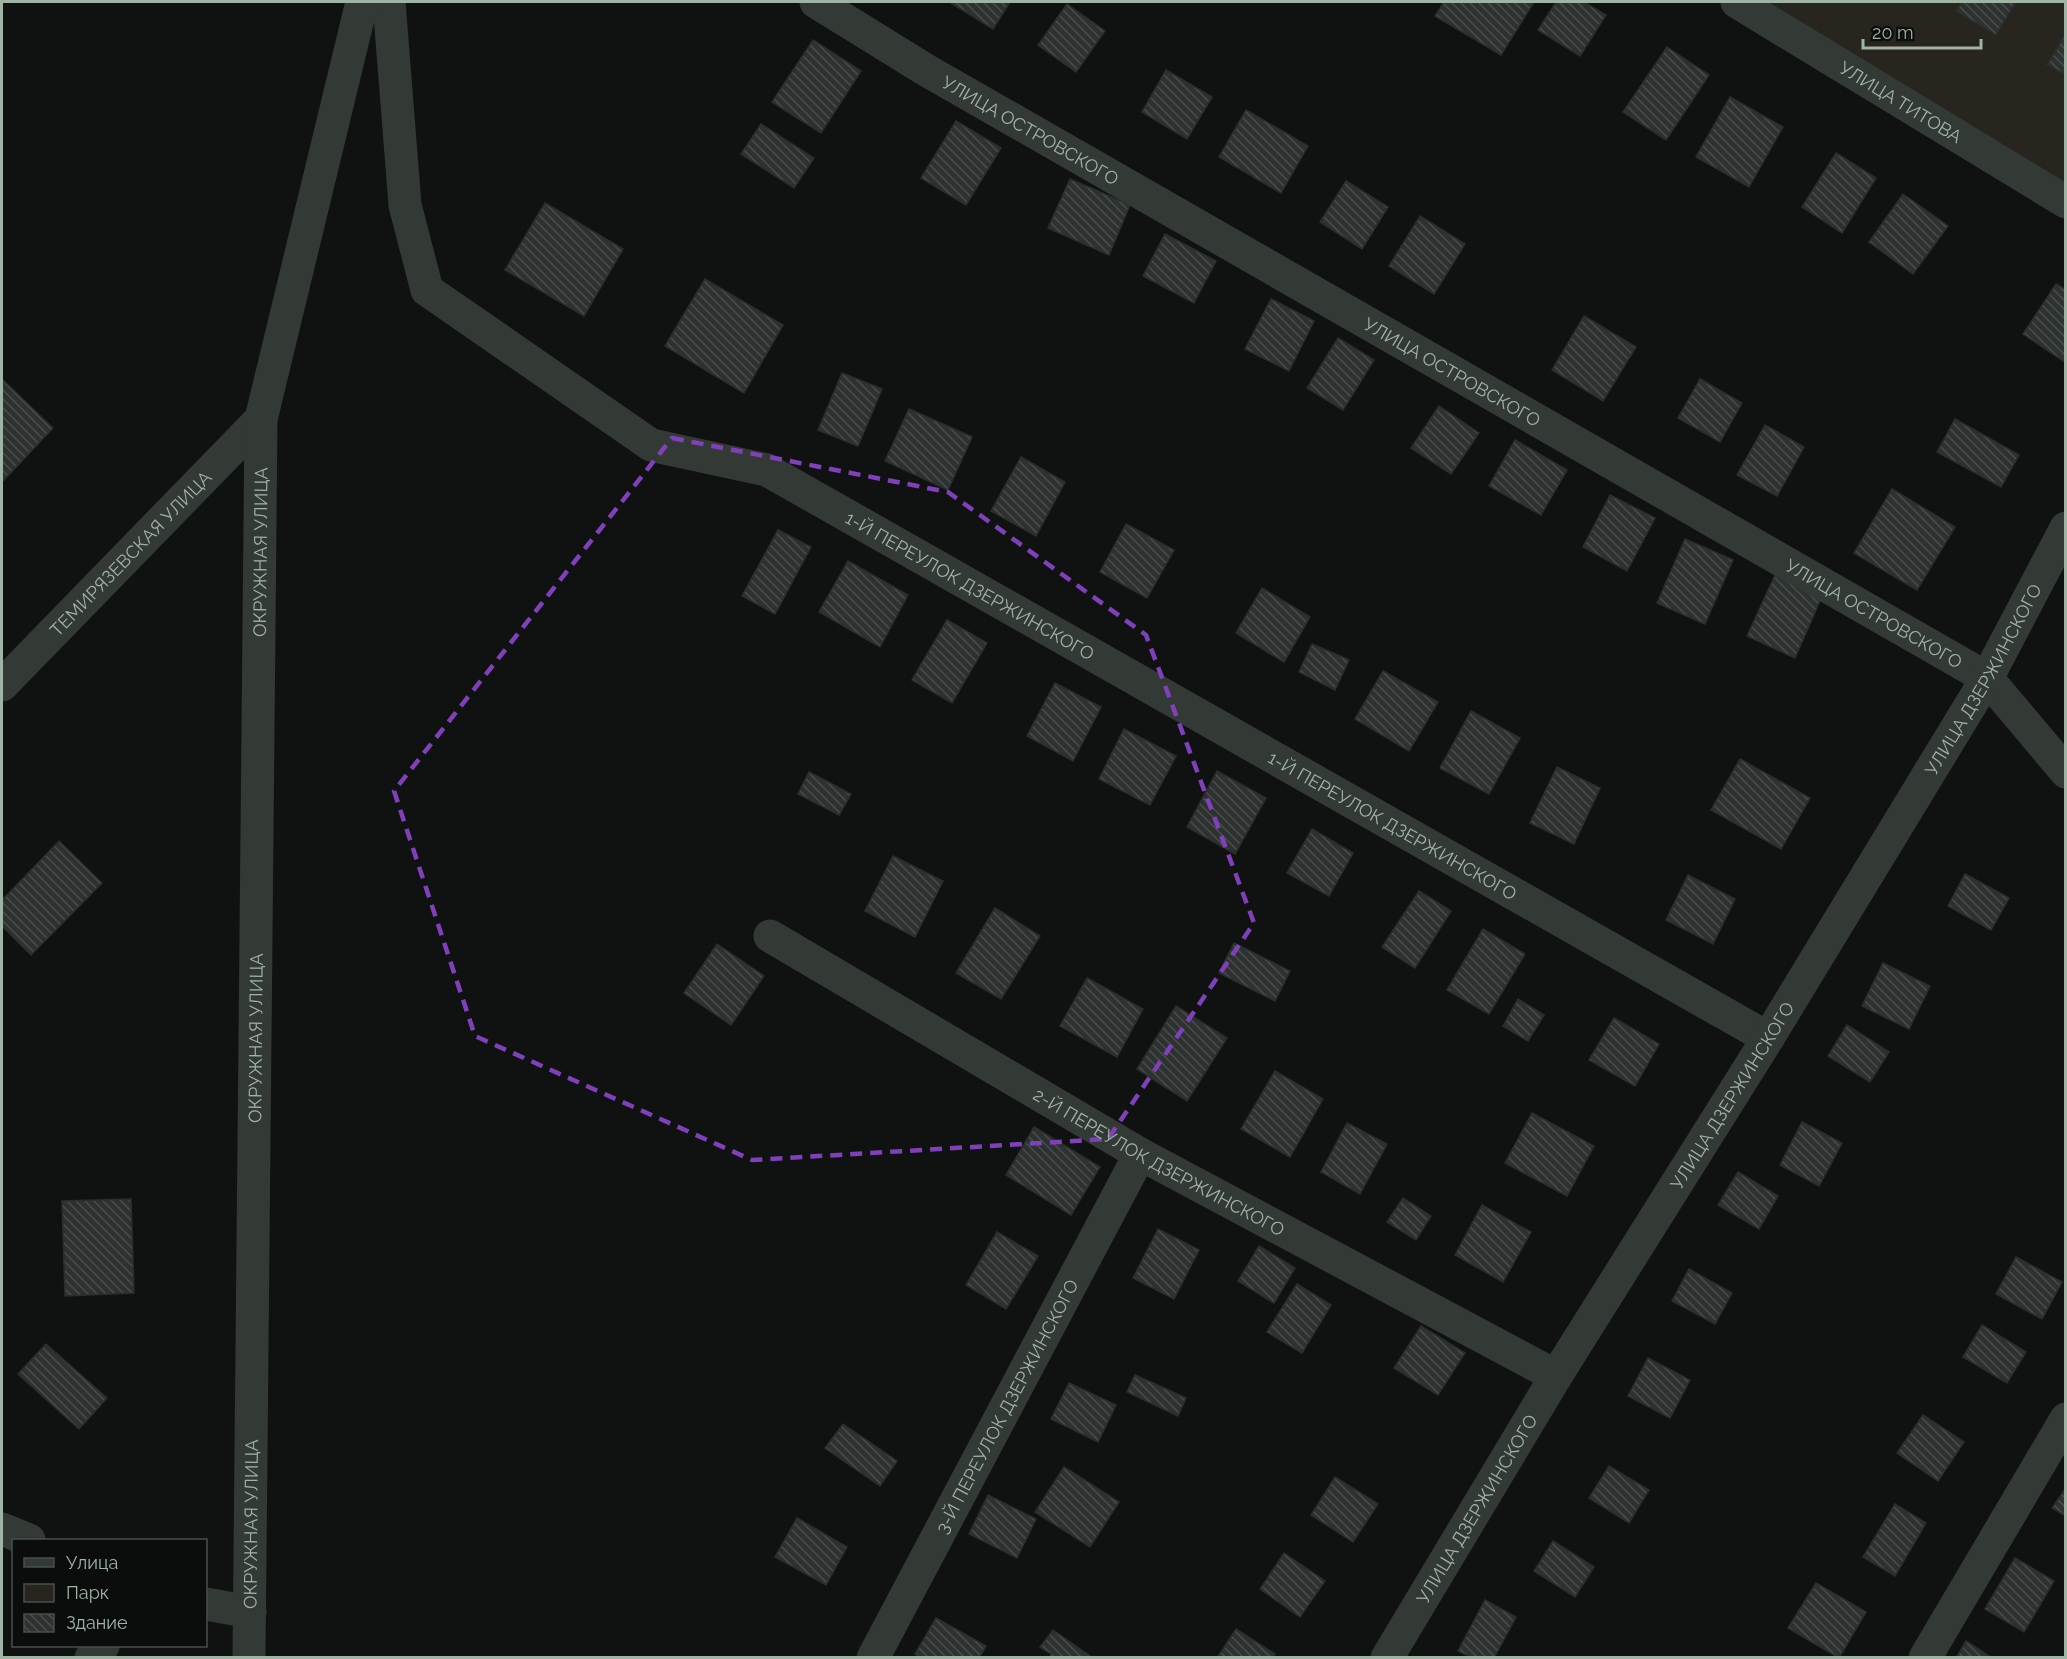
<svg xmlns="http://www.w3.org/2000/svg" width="2067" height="1659" font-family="Raleway,sans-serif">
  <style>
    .green { fill: #28251e }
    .building { fill: url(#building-back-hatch); stroke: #2a2e2d; stroke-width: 1.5 }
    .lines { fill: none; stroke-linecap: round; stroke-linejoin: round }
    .minor { stroke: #333a36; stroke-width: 33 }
    .marked { fill: none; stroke: #8140bb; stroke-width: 4.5; stroke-dasharray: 12 8; stroke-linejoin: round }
    .labels { text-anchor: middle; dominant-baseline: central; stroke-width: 4.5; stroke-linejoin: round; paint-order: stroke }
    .street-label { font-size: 18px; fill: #a0b4a6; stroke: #0b0d0c }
  </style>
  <defs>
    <pattern id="building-back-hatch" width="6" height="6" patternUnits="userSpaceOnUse" patternTransform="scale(1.5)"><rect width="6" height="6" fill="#2d312f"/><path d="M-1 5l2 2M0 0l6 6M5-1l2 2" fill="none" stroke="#484c4a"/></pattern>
  </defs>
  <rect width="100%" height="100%" fill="#101211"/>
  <path class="green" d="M1769 2H2065V184Z"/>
  <path class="building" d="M952 2H1010L993 29 951 3Z
    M1444 2H1534L1501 55 1435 16Z
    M1556 2H1584L1606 15 1580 56 1538 30Z
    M1962 2H2016L1996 35 1956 11Z
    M1067 4 1105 31 1076 72 1038 45Z
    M2066 33V75L2047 65Z
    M813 40 861 71 821 133 772 102Z
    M1667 47 1709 75 1666 140 1623 112Z
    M1166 70 1212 97 1187 139 1142 112Z
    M1730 97 1783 127 1749 187 1696 157Z
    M1246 110 1308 146 1281 193 1219 157Z
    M956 121 1001 148 966 205 921 178Z
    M761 124 814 158 794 188 741 154Z
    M1836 153 1876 178 1842 233 1802 207Z
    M1070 179 1130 205 1109 255 1048 228Z
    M1346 181 1388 207 1362 249 1320 222Z
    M1903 194 1948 226 1913 274 1869 242Z
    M545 203 623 249 584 316 505 270Z
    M1420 216 1465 244 1434 294 1389 266Z
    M1165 234 1216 261 1194 303 1143 276Z
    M705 279 783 325 744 393 665 346Z
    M2056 284 2066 290 2065 362 2023 334Z
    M1271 299 1314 321 1289 371 1245 349Z
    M1584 316 1636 347 1603 401 1552 370Z
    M1338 338 1374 360 1343 410 1307 388Z
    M842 373 882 389 858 446 818 430Z
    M2 379 53 428 2 482Z
    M1700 379 1742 403 1720 442 1678 418Z
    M1439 406 1479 433 1451 474 1411 448Z
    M909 409 972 437 948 490 885 461Z
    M1955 419 2019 455 2001 487 1937 452Z
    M1765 425 1804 447 1777 496 1737 475Z
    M1515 440 1567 470 1541 515 1489 486Z
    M1021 457 1065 482 1036 536 991 511Z
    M1892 489 1955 527 1917 590 1854 553Z
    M1610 495 1655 518 1627 571 1583 547Z
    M1126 524 1174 550 1147 598 1100 572Z
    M778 530 811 547 775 614 742 596Z
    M1685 539 1733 560 1705 624 1657 603Z
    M848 561 908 595 880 647 819 612Z
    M1776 573 1823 594 1795 658 1747 636Z
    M1262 588 1310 617 1284 662 1236 633Z
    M947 620 987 643 952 703 912 680Z
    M1312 644 1349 660 1335 690 1299 672Z
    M1383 671 1438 702 1409 751 1355 719Z
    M1055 683 1101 707 1073 761 1027 736Z
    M1471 711 1520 738 1489 794 1440 768Z
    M1124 729 1176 756 1150 805 1099 779Z
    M1740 759 1810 798 1781 849 1711 810Z
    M1557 767 1600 788 1574 844 1530 823Z
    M1217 771 1266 798 1235 854 1187 827Z
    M809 772 851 794 839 815 798 794Z
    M1312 829 1353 853 1329 896 1287 873Z
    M59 841 102 883 31 955 2 926V900Z
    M893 856 943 881 915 937 865 911Z
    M1965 874 2009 898 1991 930 1948 906Z
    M1688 875 1735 899 1713 944 1666 920Z
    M1419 891 1451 911 1415 968 1382 947Z
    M995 908 1040 936 1001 999 956 973Z
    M1483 929 1525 954 1489 1014 1447 990Z
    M1234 943 1290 971 1275 1001 1219 973Z
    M717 944 764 976 731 1025 684 993Z
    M1883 963 1930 986 1909 1029 1862 1006Z
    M1087 978 1143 1009 1117 1057 1060 1026Z
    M1518 999 1544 1015 1528 1041 1503 1026Z
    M1176 1006 1227 1038 1187 1101 1137 1069Z
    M1614 1018 1659 1044 1635 1086 1589 1060Z
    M1847 1025 1889 1052 1870 1082 1828 1056Z
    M1275 1071 1323 1099 1290 1157 1241 1129Z
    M1532 1113 1594 1146 1567 1196 1505 1163Z
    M1802 1122 1842 1143 1819 1186 1780 1165Z
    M1347 1123 1387 1144 1360 1194 1321 1172Z
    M1034 1127 1100 1167 1071 1215 1006 1175Z
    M1738 1172 1778 1196 1759 1229 1718 1205Z
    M1403 1198 1431 1216 1416 1240 1387 1222Z
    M131 1199 134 1293 65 1296 62 1201Z
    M1482 1205 1531 1232 1503 1282 1455 1255Z
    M1158 1229 1199 1250 1174 1299 1133 1278Z
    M997 1232 1038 1256 1006 1309 966 1285Z
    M1259 1246 1295 1268 1274 1303 1238 1281Z
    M2016 1257 2062 1282 2042 1319 1996 1294Z
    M1689 1269 1732 1293 1715 1324 1672 1301Z
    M1297 1284 1331 1305 1302 1353 1267 1332Z
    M1982 1325 2026 1352 2007 1383 1963 1357Z
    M1421 1326 1465 1353 1438 1395 1394 1368Z
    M46 1344 107 1398 79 1429 18 1374Z
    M1648 1358 1690 1380 1670 1418 1628 1396Z
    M1135 1375 1186 1398 1178 1416 1127 1392Z
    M1069 1383 1116 1405 1098 1442 1051 1419Z
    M1923 1415 1964 1442 1938 1481 1897 1453Z
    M843 1424 897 1461 880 1486 825 1448Z
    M1609 1466 1649 1490 1629 1523 1589 1498Z
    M1064 1467 1119 1502 1090 1547 1035 1512Z
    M1335 1477 1378 1504 1353 1542 1311 1515Z
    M2066 1488V1516L2052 1508Z
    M988 1495 1036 1519 1017 1558 969 1534Z
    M1895 1504 1926 1523 1895 1576 1863 1557Z
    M797 1518 847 1547 826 1585 775 1557Z
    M1553 1541 1594 1567 1575 1597 1534 1571Z
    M1284 1553 1325 1581 1300 1617 1260 1589Z
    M2015 1558 2054 1581 2024 1632 1985 1609Z
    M1816 1583 1866 1612 1839 1658 1788 1628Z
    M1485 1600 1516 1617 1494 1658H1472L1458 1651Z
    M936 1618 986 1646 979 1658H921L915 1654Z
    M1236 1629 1275 1654 1273 1658H1217Z
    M1053 1630 1093 1658H1049L1051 1654 1040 1647Z
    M1966 1641 1992 1658H1956Z"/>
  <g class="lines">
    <g class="minor">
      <path id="s1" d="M389 2 405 205 427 290 651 445 767 470 1768 1038"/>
      <path id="s2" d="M816 2 926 70 1987 678 2066 772"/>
      <path id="s3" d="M1737 2 2066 202"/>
      <path id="s4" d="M2 685 261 419"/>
      <path id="s5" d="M770 936 1140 1154 1556 1376"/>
      <path d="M2 1529 29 1540"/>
      <path d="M206 1604 250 1612"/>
      <path d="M91 1658 103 1646"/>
      <path id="s6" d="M249 1658 261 419 362 2"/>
      <path id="s7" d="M873 1658 1140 1154"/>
      <path id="s8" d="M1387 1658 1556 1376 1768 1038 1987 678 2066 528"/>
      <path d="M1925 1658 2066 1419"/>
    </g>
  </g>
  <path class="marked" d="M672 438 948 492 1146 635 1254 923 1108 1139 752 1160 475 1036 394 791Z"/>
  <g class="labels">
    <g class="street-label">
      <text stroke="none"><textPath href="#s3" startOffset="192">УЛИЦА ТИТОВА</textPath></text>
      <text stroke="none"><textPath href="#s2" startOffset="250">УЛИЦА ОСТРОВСКОГО</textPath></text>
      <text stroke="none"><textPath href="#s2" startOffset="736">УЛИЦА ОСТРОВСКОГО</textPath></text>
      <text stroke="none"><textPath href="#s4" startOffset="184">ТЕМИРЯЗЕВСКАЯ УЛИЦА</textPath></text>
      <text stroke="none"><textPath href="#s6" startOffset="1106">ОКРУЖНАЯ УЛИЦА</textPath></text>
      <text stroke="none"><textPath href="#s1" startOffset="916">1-Й ПЕРЕУЛОК ДЗЕРЖИНСКОГО</textPath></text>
      <text stroke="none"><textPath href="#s2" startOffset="1222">УЛИЦА ОСТРОВСКОГО</textPath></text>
      <text stroke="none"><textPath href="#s8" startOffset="1146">УЛИЦА ДЗЕРЖИНСКОГО</textPath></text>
      <text stroke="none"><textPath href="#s1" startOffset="1402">1-Й ПЕРЕУЛОК ДЗЕРЖИНСКОГО</textPath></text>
      <text stroke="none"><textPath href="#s6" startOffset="620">ОКРУЖНАЯ УЛИЦА</textPath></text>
      <text stroke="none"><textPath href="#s8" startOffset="660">УЛИЦА ДЗЕРЖИНСКОГО</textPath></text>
      <text stroke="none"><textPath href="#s5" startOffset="450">2-Й ПЕРЕУЛОК ДЗЕРЖИНСКОГО</textPath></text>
      <text stroke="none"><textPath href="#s7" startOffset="285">3-Й ПЕРЕУЛОК ДЗЕРЖИНСКОГО</textPath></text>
      <text stroke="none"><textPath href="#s8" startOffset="174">УЛИЦА ДЗЕРЖИНСКОГО</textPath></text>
      <text stroke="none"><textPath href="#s6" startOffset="134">ОКРУЖНАЯ УЛИЦА</textPath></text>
    </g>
  </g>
  <rect width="2067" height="1659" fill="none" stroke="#a0b4a6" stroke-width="6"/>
  <rect x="12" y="1539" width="195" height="108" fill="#0b0d0c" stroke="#47504a" stroke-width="1.5"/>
  <rect x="24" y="1558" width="30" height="9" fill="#333a36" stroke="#47504a" stroke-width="1.5"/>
  <text x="66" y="1569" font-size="18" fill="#a0b4a6">Улица</text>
  <rect x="24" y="1584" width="30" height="18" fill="#28251e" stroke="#47504a" stroke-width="1.5"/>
  <text x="66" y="1599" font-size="18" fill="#a0b4a6">Парк</text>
  <rect x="24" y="1614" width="30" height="18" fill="url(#building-back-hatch)" stroke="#47504a" stroke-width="1.5"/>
  <text x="66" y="1629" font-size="18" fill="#a0b4a6">Здание</text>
  <path d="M1863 39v9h118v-9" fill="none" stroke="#a0b4a6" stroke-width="3"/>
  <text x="1872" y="39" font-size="18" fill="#a0b4a6" stroke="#0b0d0c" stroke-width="4.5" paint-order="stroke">20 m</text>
</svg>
